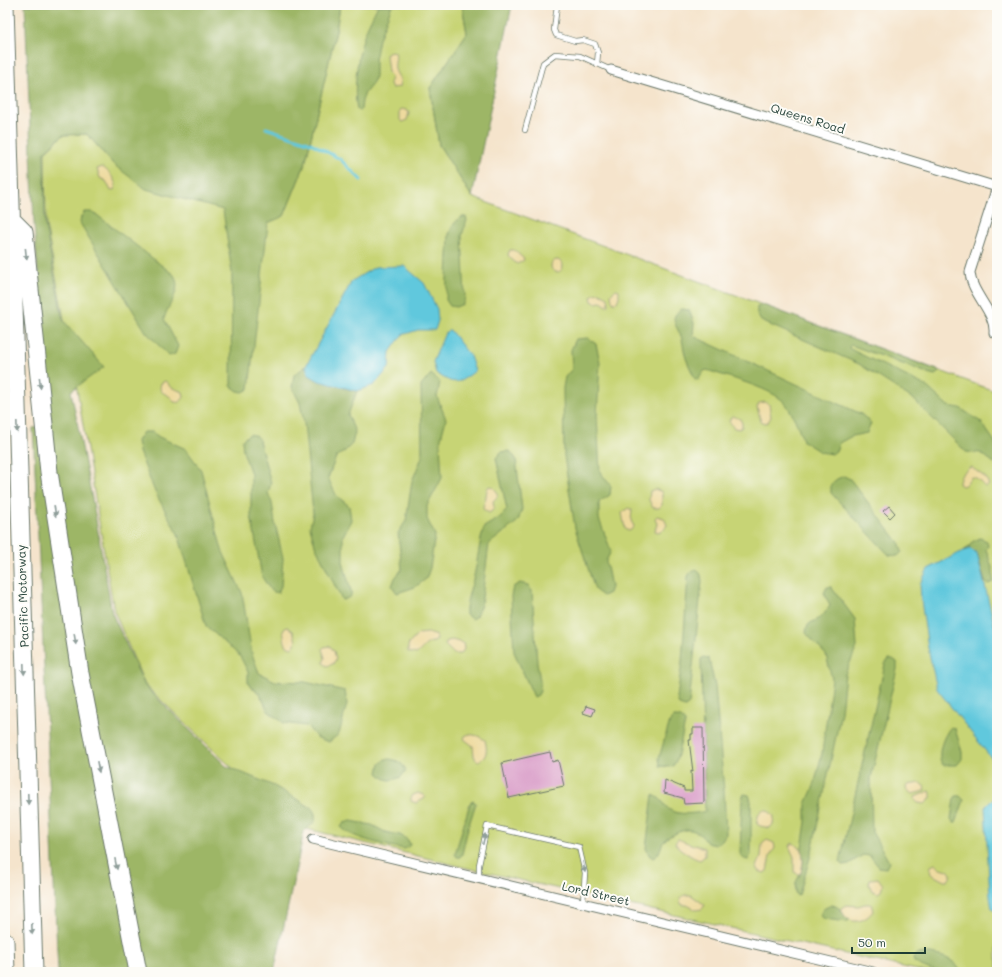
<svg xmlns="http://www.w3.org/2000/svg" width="1002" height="977" font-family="Mali,sans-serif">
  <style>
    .green { fill: #c7d475; stroke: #738854 }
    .forest { fill: #9db666; stroke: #5e7a4d }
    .sand { fill: #eeda9e; stroke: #868c69 }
    .water { fill: #61c8dd; stroke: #408288 }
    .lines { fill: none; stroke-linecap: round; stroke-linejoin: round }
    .stream { stroke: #61c8dd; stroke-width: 3 }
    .building { fill: #dba2cb }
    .lane-casing { stroke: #6a7769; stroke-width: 6 }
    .street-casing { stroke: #6a7769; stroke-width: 11 }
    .highway-casing { stroke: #6a7769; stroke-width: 19 }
    .lane { stroke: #fff; stroke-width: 4.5 }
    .street { stroke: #fff; stroke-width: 9 }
    .highway { stroke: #fff; stroke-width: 17 }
    .oneway { fill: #8f9e9a }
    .labels { text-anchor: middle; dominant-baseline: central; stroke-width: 4; stroke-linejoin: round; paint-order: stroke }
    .street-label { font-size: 12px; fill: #1f3d34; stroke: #fdfcf7 }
  </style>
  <rect width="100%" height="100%" fill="#fdfcf7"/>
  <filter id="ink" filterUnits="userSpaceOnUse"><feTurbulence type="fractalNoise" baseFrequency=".025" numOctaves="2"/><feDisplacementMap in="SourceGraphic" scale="8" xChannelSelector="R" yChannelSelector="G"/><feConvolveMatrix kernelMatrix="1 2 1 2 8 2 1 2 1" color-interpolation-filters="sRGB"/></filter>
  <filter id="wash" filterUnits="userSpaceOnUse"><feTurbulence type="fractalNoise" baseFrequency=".012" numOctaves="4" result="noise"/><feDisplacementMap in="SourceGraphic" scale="16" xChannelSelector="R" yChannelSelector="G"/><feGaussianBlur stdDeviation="0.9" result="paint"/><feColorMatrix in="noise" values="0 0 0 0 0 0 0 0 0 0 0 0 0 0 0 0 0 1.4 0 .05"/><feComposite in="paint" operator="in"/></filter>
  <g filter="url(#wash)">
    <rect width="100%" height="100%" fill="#f5e4cc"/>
    <path class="green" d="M340 5H462L467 33 430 88 439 145 472 197 997 392V972H925L467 868 303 828 228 764 145 685 114 611 74 371 46 225 45 152 63 135 87 134 114 165 284 216 305 164 336 31Z"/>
    <path class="forest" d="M25 5H340L336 31 305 164 284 216 268 223 249 389 243 392 238 391 231 386 232 273 223 210 146 189 114 165 87 134 63 135 44 152 45 225 63 320 104 367 71 391 95 514 112 613 145 686 226 766 274 786 312 808 315 814V822L304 831 274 972H58L33 428 51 425 34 225Z
      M378 5H392L379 39 375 60V76L373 83 365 93 362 101 361 109 360 111 357 110C353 90 357 59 363 39 366 28 373 16 378 5Z
      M462 5H512L472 197 439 145 430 88 467 33Z
      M84 212H91L97 215 174 275C183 291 168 303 164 319L178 346 175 354 169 356 146 332 80 223 81 217Z
      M462 217H466L467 220 462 235 465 298 463 304 456 307 450 306 446 300 449 234C452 226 455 221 462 217Z
      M763 305 937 370 939 372 935 375 927 373 851 345 849 347V348L854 351 926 386 948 406 960 408 981 422 997 445V462L994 463 981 453 966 452 913 399 859 364 761 321 757 314V307Z
      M682 309 689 310 694 323 693 336 861 414 871 423 867 433 852 436 839 443 837 450 832 454 820 452 803 441C800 430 791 408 782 400 767 387 727 377 707 370L704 371 698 380 695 379C692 371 687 363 685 355 684 350 683 344 682 339 679 328 666 318 682 309Z
      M588 338 596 344 600 362 597 416 600 472 611 486 610 495 599 502V519L611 551 606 561 611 587 609 593 603 596 595 590 575 528 564 456 563 388 565 377 572 369 571 350 576 339Z
      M306 366 309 375 341 387 357 391 348 415 355 432 352 444 345 451 336 457 328 478 336 495 349 506 351 520 343 536V562L351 591V596L346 599 342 600 315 545 310 527 313 513 304 423 300 403 292 387 294 375Z
      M431 374 440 382 437 397 446 419 440 442 442 478 427 506V519L435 535 430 568 426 579 415 587 397 593 392 586 395 578 402 569 398 533 406 521 412 481 422 457 421 386Z
      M143 432H152L159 437 186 449 201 470 222 550 242 593 252 654 259 673 275 681 305 682 345 691 347 704 339 734 329 742 317 738 307 726 284 723 268 711 260 694 248 684V672L240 656 206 626 178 534 155 492 139 452 137 441Z
      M250 434 258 437 271 483 268 493 272 503 275 523 283 558 281 586 278 593 271 591 262 577 251 515V474L243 451 242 440Z
      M510 451 516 459 522 509 518 521 489 544 481 605 476 616 472 619 466 615C465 602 471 589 474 576 478 560 479 543 484 527L499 518 507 510 496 458 501 452Z
      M844 476 850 479 900 544 902 552 898 556 889 555 831 493V484L837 479Z
      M980 538 987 541 988 546 986 549 993 571V582L988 584 985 582 977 553 963 551 969 547 972 542Z
      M698 570 701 575 702 581 689 704 685 707 679 705 677 698 682 661 688 577C690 571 692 571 698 570Z
      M520 583 528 585 532 591 537 662 540 681V691L538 695 534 697 514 652 511 596 513 587Z
      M827 587H831L855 619 857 647 845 674 841 712 812 851 799 895 797 896 795 892 796 882 801 873 803 862 802 849 806 822V804L814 786 822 753 832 679 826 655 806 633C807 620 813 624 821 617 825 614 827 609 830 606L824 593Z
      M704 657 709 659 715 686 724 791 726 834 722 840 716 845 707 843C698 829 688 826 673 835 670 836 666 838 665 840 659 847 662 853 653 858L649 855 646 848 653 795C664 799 662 804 670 810 676 815 697 814 705 811L701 663V659Z
      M889 659H893L897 662V669L871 778 872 832 889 862 886 868 879 867 870 856 863 855 849 864 843 865 840 862 841 857 885 664Z
      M674 717C680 717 683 718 685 723L677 759 673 766 670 767 660 766 659 758 670 721Z
      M951 727 955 729 962 752V759L957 765H943C935 756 944 734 951 727Z
      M385 759C395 759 401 761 406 770L401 777C390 781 387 782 378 773L380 764Z
      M744 794 749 795 751 801V855L748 860C743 859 741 857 740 853L742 799Z
      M956 796H960L964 800 956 823H954L951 819 954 799Z
      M473 801 476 803 468 828 462 854 460 857H457L455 854 470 803Z
      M351 821 372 825 385 832 400 835 408 840 410 845 405 849C389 846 352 839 341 827L344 823Z
      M832 905C842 907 842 914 849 920L847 922 825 919 820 916C822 908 825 908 832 905Z
      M926 953C939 956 954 957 960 971 945 975 927 970 914 962L913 958 916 954Z"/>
    <path class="sand" d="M392 51 395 52C397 58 394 63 395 69 397 77 402 77 400 87L392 88 390 84 391 78 388 72 386 55 388 52Z
      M402 109 407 110 409 113 407 120 402 122 400 120V110Z
      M102 167C109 171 113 177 116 185L114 190 111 191 106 181 100 178 97 169Z
      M510 250H514L524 259 523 261 517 264 509 257 508 254Z
      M551 266a6 6 0 1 1 12 0a6 6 0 1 1-12 0Z
      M616 289 619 290V297L617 302 614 303 612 301 611 294Z
      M600 293 608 297 609 305 607 306 601 302 595 303 592 301 591 297 594 294Z
      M165 381 168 383 170 387 183 392 184 397C181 402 179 403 174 402 173 401 171 397 169 396 163 392 158 393 161 383Z
      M765 402 769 404 771 417 768 422 765 423 761 421 757 407 759 403Z
      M733 416 740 419 742 423V427L739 429 734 428 729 421 731 417Z
      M971 467 986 478 989 485 985 487 976 478 971 477 965 485 962 486 959 484C959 476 964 471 971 467Z
      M489 486 493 487 498 493 497 497 493 501 494 507 492 511 489 513 483 509C483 503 486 501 486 496 487 491 486 490 489 486Z
      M655 489 662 492V505L659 508H653L649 500 650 491Z
      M628 508 632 510 631 521 634 526 632 529 629 531 625 529 622 513Z
      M657 516 664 518 667 525 663 530 658 532 655 531 657 524 655 518Z
      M288 627 293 631C295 637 298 643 292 648 283 647 285 638 283 631L285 628Z
      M428 633 436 636 437 640 434 642C425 642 423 650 416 654L408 652V645L418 634Z
      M452 640 463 643 464 649 461 654H454L445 645 447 641Z
      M330 646 334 651 336 659 333 664 327 666 323 663 325 658 322 649 324 647Z
      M469 734 478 736 485 740C487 748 488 757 479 761L476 760 474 756 473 746 464 739 465 736Z
      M920 783 924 786 925 790 921 792 912 794 906 789 907 785Z
      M929 791 931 793V798L925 804 918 803 915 800V797Z
      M418 793 423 795 425 797 424 799 416 803 411 801V798L413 795Z
      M762 810H767L774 816 773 824 770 828 760 826 757 824 758 816Z
      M678 839C683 841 687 843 691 844 696 846 699 846 705 848V856L700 860C694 859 677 848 675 843Z
      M767 840 774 843 775 848 770 856 767 871 764 873 759 871 757 867 761 857 762 844Z
      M793 843 802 849 803 862 801 873 798 874 794 872V857L789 846Z
      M935 864 940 868 948 870 951 874 950 878 947 881H944L931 874 930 869 931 866Z
      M878 878 883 885 881 891 878 893 872 891 869 884 870 879Z
      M685 895H691L705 905 702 909 696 910 687 905H682L680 901 681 897Z
      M865 904H871L873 911C864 924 846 926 841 908L846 905 858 906Z"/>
    <path class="water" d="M404 266 424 283 437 309 438 321 435 330H418L402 335 390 352 389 368 374 385 357 391 319 381 309 375 306 366 352 281 375 267Z
      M450 330 470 356 475 371C457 385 454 385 436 373L433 362 445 333Z
      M970 549 977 553 997 636V759H992L937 689 928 648 921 600 920 584 928 569 963 551Z
      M997 795V909H992L990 897 985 807Z"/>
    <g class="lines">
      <path class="stream" d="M266 128 311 143 340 159 361 180"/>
    </g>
    <g id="blocks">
      <path class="building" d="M889 506 895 513 890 518 883 511Z
        M586 706 595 709 592 716 583 713Z
        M693 728H703L704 803 684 804 683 798 664 793 665 780 684 788V791H692L691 771 693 772 689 740H691V734H693Z
        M550 752 552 762 558 760 564 786 509 798 502 763Z"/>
    </g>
  </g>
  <g filter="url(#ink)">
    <use href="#blocks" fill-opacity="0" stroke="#6a7769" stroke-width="1"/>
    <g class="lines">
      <g class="lane-casing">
        <path id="lane" d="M557 5 554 30 556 35 575 41 583 40 595 44 598 53 597 64
          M525 130 543 63 555 54 580 56 611 70
          M479 878V865L487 826 579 847 585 873 583 902"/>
      </g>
      <g class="street-casing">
        <path id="street" d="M611 70 997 187
          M994 333C996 312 971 294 970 272L997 187
          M313 839 873 972"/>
      </g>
      <g class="highway-casing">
        <path id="highway" d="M5 5 34 972
          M12 220 24 232 49 472 80 673 138 972
          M5 941 6 972"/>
      </g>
      <use href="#lane" class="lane"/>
      <use href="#street" class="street"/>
      <use href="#highway" class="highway"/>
    </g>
    <defs><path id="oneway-solid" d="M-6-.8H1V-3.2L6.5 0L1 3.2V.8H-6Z"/></defs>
    <g class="oneway">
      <use href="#oneway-solid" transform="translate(26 254) rotate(84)"/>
      <use href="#oneway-solid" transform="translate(40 383) rotate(84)"/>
      <use href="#oneway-solid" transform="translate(17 427) rotate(88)"/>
      <use href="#oneway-solid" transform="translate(55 511) rotate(81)"/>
      <use href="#oneway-solid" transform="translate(75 639) rotate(81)"/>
      <use href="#oneway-solid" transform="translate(24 669) rotate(88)"/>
      <use href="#oneway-solid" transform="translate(98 767) rotate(79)"/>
      <use href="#oneway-solid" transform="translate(28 799) rotate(88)"/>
      <use href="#oneway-solid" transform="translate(484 839) rotate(-78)"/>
      <use href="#oneway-solid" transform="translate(116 864) rotate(79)"/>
      <use href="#oneway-solid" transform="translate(584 867) rotate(79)"/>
      <use href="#oneway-solid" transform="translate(32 929) rotate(88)"/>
    </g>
  </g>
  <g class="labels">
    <g class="street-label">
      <text transform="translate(808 118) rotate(17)">Queens Road</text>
      <text transform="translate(22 596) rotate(-92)">Pacific Motorway</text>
      <text transform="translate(596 893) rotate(13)">Lord Street</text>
    </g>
  </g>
  <rect width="1002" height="977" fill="none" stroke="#fdfcf7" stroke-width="20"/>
  <path d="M852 947v6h73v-6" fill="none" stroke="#1f3d34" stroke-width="2"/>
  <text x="858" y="947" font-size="12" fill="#1f3d34" stroke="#fdfcf7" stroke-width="3" paint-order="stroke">50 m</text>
</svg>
